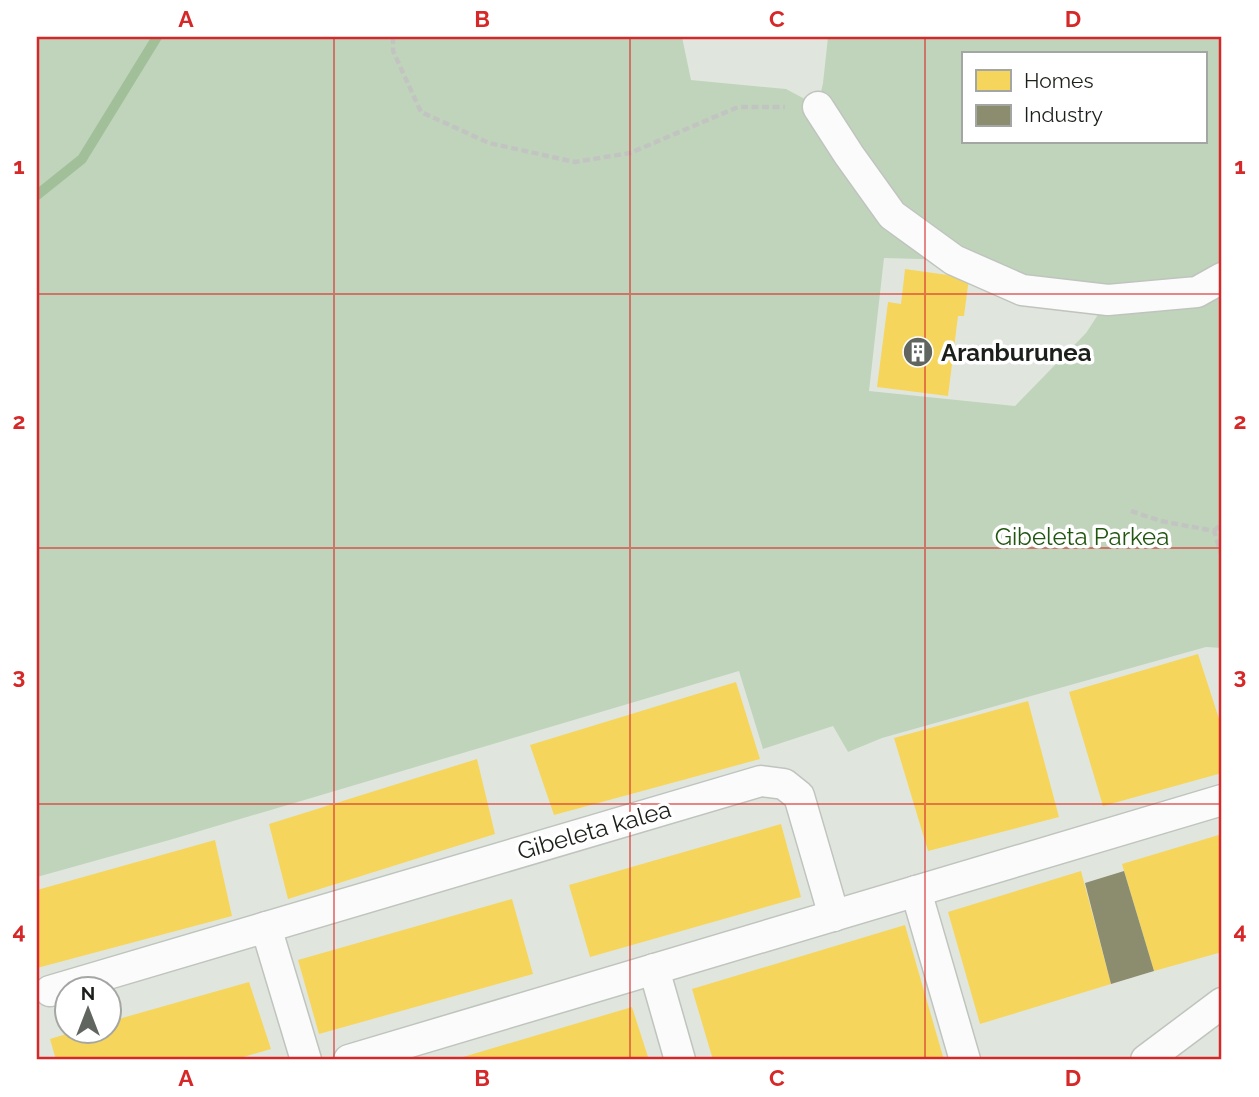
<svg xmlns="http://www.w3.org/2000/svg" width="1259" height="1097" font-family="Raleway,sans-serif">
	<rect width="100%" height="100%" fill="#e0e6de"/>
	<path fill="#c0d4bb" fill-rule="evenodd" d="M37,37H682L691,80L786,89L818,106L823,83L828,37H1222V648L1206,647L882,738L848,752L833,726L763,749L739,671L173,839L37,877ZM963,54H1205V142H963ZM884,258L954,260L1107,301L1086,333L1015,406L869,391Z"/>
	<g fill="#f6d55c">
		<path d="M905,269L969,278L964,316H958L948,396L877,387L888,302L901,304Z"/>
		<path d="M1198,654L1222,728V773L1103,806L1069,692Z"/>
		<path d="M736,682L760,759L554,815L530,745Z"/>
		<path d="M1028,701L1059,817L928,851L894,738Z"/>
		<path d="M477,759L495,834L288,899L269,824Z"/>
		<path d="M781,824L801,897L590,957L569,885Z"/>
		<path d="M1222,834V952L1154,971L1122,864Z"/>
		<path d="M215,840L232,916L37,968V890Z"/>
		<path d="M1081,871L1111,984L980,1024L948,912Z"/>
		<path d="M512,899L533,974L319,1034L298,960Z"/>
		<path d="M905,925L944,1060H713L692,989Z"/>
		<path d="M249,982L271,1049L233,1060H56L50,1039L79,1030H108V1022Z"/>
		<path d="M632,1007L649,1060H453Z"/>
	</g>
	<path fill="#8c8c6e" d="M1124,871L1154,971L1111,984L1085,883Z"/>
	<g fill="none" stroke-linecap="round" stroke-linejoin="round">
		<path stroke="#a1c099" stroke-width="10" d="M37,195L82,159L157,37"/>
		<g stroke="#bfc4be" stroke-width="33">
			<g id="street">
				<path d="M818,107L849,155L892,215L954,260L1022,290L1108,300L1197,292L1222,278"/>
				<path d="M916,891L965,1060"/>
				<path d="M266,927L306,1060"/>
				<path d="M654,969L680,1060"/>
				<path d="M50,991L761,781L784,784L799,796L834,916"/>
				<path d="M349,1060L1222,800"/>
				<path d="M1146,1060L1222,1003"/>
			</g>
		</g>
		<g stroke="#c2c4c1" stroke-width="4.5" stroke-dasharray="7 3.5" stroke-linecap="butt">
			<path d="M393,37V51L421,112L489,143L575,162L630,153L738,107H785"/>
			<path d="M1131,511L1161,521L1214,531L1222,557"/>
			<path d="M1214,531L1222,523"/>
		</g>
		<use href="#street" stroke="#fafbfa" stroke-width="30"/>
	</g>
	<path fill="none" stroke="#d62828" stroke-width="2" stroke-opacity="0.55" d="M334,37V1060M630,37V1060M925,37V1060M37,294H1222M37,548H1222M37,804H1222"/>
	<defs>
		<g id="building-disc" transform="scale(1.575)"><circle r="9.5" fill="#61655f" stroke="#fff"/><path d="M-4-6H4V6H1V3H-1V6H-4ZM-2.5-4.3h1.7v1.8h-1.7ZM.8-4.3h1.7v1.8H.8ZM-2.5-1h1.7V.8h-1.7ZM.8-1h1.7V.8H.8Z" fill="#fff"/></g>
	</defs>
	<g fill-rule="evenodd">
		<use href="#building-disc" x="918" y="352"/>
	</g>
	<g text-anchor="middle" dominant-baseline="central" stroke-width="7" stroke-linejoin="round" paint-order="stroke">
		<g font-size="24" font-weight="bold" fill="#1c201a" stroke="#fff" text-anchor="start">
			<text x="941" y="352">Aranburunea</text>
		</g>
		<g font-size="24" fill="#20560f" stroke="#fff">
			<text x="1082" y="536">Gibeleta Parkea</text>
		</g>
		<g font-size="24" fill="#1c201a" stroke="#fff">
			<text transform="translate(594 830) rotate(-16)">Gibeleta kalea</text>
		</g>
	</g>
	<rect width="1259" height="1097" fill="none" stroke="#ffffff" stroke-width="77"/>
	<rect x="962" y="52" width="245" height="91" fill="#ffffff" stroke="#a4a6a3" stroke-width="2"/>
	<rect x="976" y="70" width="35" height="21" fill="#f6d55c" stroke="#a4a6a3" stroke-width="2"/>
	<text x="1024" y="88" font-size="21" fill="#1c201a">Homes</text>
	<rect x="976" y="105" width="35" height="21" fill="#8c8c6e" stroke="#a4a6a3" stroke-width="2"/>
	<text x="1024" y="122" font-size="21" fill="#1c201a">Industry</text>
	<g transform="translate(88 1010)"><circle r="33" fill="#ffffff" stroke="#a4a6a3" stroke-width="2"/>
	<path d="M0-5L12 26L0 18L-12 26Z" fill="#61655f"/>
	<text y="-10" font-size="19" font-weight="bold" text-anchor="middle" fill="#1c201a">N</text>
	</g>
	<rect x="38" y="38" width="1182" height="1020" fill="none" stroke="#d62828" stroke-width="2.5"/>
	<g font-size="23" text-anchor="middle" font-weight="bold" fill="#d62828">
		<text x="186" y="27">A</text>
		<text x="482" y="27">B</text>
		<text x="777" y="27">C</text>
		<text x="1073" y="27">D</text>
		<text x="19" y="174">1</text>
		<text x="1240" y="174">1</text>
		<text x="19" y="429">2</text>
		<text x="1240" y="429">2</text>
		<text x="19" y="684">3</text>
		<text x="1240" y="684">3</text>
		<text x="19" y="939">4</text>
		<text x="1240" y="939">4</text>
		<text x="186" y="1086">A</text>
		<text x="482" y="1086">B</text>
		<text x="777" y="1086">C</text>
		<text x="1073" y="1086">D</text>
	</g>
</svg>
